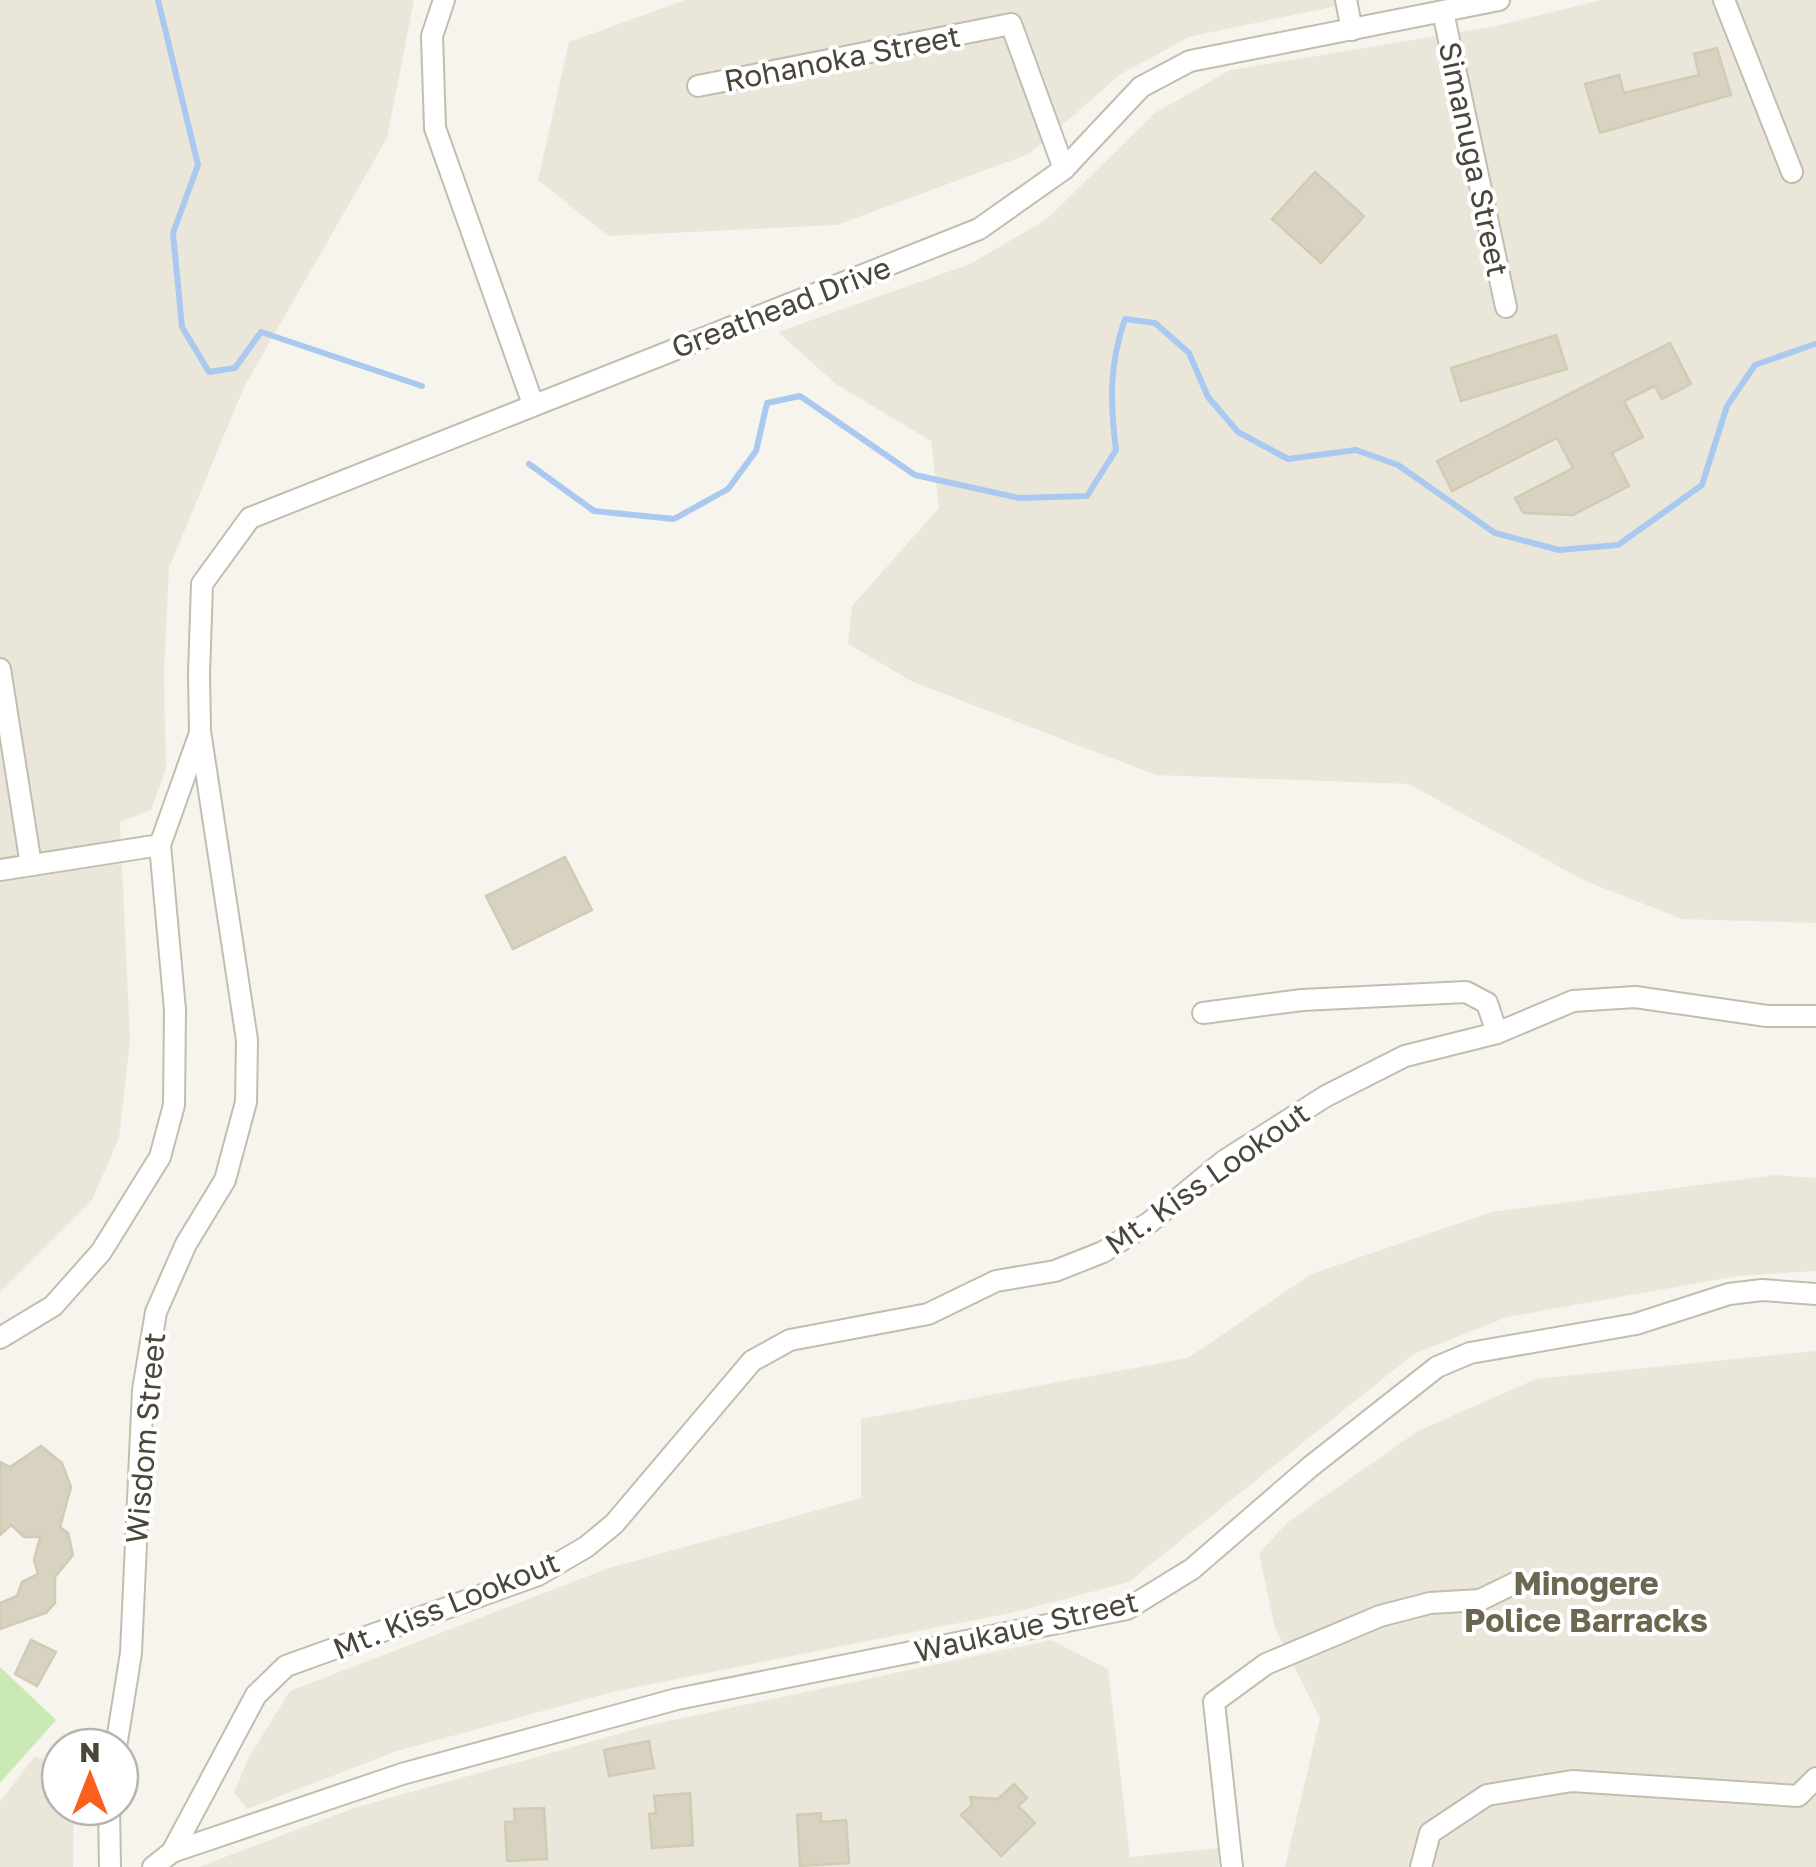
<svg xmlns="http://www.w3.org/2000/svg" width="1816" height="1867" font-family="'Golos Text',sans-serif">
	<rect width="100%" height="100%" fill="#f6f4ec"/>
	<g fill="#eae7da">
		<path d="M0,0H414L387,138L244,387L169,568L164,674L166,769L151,810L120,822L130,1040L119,1138L92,1200L0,1292Z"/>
		<path d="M685,0H1365L1189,37L1121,74L1029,154L837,225L608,236L538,180L569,42Z"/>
		<path d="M1601,0H1816V923L1682,919L1583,880L1409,784L1156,775L913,682L848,644L852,606L939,508L931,441L836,384L778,332L970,264L1047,219L1155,113L1230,70L1496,26Z"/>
		<path d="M1776,1175L1816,1178V1271L1738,1276L1507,1317L1414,1354L1129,1582L1015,1612L616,1691L397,1751L247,1809L234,1792L249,1757L290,1691L609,1568L861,1498V1419L1188,1358L1311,1274L1492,1212Z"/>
		<path d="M1816,1351V1867H1285L1320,1718L1275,1628L1259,1553L1288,1522L1418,1431L1536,1379Z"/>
		<path d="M1051,1640L1108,1669L1130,1857L1218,1848L1219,1867H199L354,1808L654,1724Z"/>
		<path d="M35,1756L60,1765V1807H74L73,1867H0V1802Z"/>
	</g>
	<path fill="#cae9b5" d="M0,1667L56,1720L0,1783Z"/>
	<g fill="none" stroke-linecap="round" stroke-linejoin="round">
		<g stroke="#a9c9f1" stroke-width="6">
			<path d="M158,0L198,165L173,233L182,327L209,372L235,368L261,332L422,386"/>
			<path d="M529,464L594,511L674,519L728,489L756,451L767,403L800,396L915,475L1019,498L1087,496L1116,450C1110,403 1109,365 1125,319L1155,323L1189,353L1208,397L1238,432L1288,459L1356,450L1398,465L1495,533L1559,550L1618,545L1702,485L1727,406L1755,365L1815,344"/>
		</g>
	</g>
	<g fill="#d8d2c1" stroke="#d2cbb4" stroke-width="2.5">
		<path d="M1717,48L1731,95L1600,133L1585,84L1619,75L1624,93L1699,75L1694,54Z"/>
		<path d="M1315,172L1364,216L1321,263L1272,219Z"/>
		<path d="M1556,335L1567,369L1461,401L1451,368Z"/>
		<path d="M1670,343L1691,384L1662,399L1655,386L1624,401L1643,437L1612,453L1629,486L1573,515L1523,513L1515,498L1573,468L1557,438L1452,491L1437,461Z"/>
		<path d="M565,857L592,910L513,949L486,896Z"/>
		<path d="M41,1446L62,1463L71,1487L60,1527L68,1533L73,1555L55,1577V1603L46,1613L0,1629V1603L17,1596L22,1582L38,1574L34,1560L40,1537H24L11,1525L0,1535V1462L10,1467Z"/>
		<path d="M31,1640L56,1652L37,1686L15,1674Z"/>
		<path d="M649,1741L654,1768L609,1776L604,1750Z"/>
		<path d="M1014,1784L1027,1798L1018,1806L1035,1823L1001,1856L961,1815L972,1805L970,1797L998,1799Z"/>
		<path d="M690,1793L693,1845L652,1848L649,1814L656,1813L654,1796Z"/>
		<path d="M544,1808L547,1859L507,1861L505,1822H515L514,1809Z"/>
		<path d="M821,1813V1822L846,1820L849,1863L800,1866L797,1815Z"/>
	</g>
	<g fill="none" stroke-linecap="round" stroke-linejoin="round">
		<g stroke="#c2beae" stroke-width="24">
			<g id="minor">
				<path d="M444,0L432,36L435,128L533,404"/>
				<path d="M1346,0L1352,30"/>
				<path d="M1724,0L1792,172"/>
				<path d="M1443,12L1506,307"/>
				<path d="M698,86L1011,24L1064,169"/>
				<path d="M0,669L31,865"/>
				<path d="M0,870L160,845"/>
				<path d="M1203,1013L1302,1000L1466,992L1487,1003L1497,1033"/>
				<path d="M0,1338L53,1306L101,1252L160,1157L174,1105L175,1010L160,845L200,733"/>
				<path d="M116,1747L131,1653L143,1390L156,1312L186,1244L225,1180L246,1102L247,1040L200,731L199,674L202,584L250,518L979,229L1064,169L1141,87L1190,61L1499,0"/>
				<path d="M109,1807L110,1867"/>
				<path d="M172,1852L402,1774L677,1699L1127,1609L1192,1569L1310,1467L1437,1367L1470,1353L1636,1324L1729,1294L1762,1290L1816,1294"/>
				<path d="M153,1867L172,1852L256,1695L286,1666L538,1575L586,1547L614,1524L752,1361L790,1340L928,1314L996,1281L1055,1271L1103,1252L1150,1222L1224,1161L1326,1096L1405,1056L1497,1033L1573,1001L1635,997L1767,1016H1816"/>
				<path d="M1232,1867L1214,1702L1266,1664L1380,1616L1430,1603L1480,1600L1517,1582"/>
				<path d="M1421,1867L1430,1833L1487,1795L1572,1781L1798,1796L1816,1778"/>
			</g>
		</g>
		<use href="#minor" stroke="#fff" stroke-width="20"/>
	</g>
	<g text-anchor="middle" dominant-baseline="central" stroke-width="8" stroke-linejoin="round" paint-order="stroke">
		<g font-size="30" fill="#4a4639" stroke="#fff">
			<text transform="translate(842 58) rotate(-11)">Rohanoka Street</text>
			<text transform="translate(1474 159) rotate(78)">Simanuga Street</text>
			<text transform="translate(781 307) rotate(-21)">Greathead Drive</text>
			<text transform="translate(1207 1178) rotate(-35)">Mt. Kiss Lookout</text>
			<text transform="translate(145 1438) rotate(-85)">Wisdom Street</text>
			<text transform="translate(446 1605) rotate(-22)">Mt. Kiss Lookout</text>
			<text transform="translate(1026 1626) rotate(-13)">Waukaue Street</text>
		</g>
		<g font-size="32" font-weight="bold" fill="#6d6650" stroke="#fff">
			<text x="1586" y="1583">Minogere<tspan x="1586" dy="37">Police Barracks</tspan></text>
		</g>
	</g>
	<g transform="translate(90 1777)"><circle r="48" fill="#ffffff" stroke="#b7b5b0" stroke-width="2.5"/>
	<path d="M0-8L18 38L0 25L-18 38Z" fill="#fa5f1e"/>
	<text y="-15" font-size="28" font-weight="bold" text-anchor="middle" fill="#4a4639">N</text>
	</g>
</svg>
